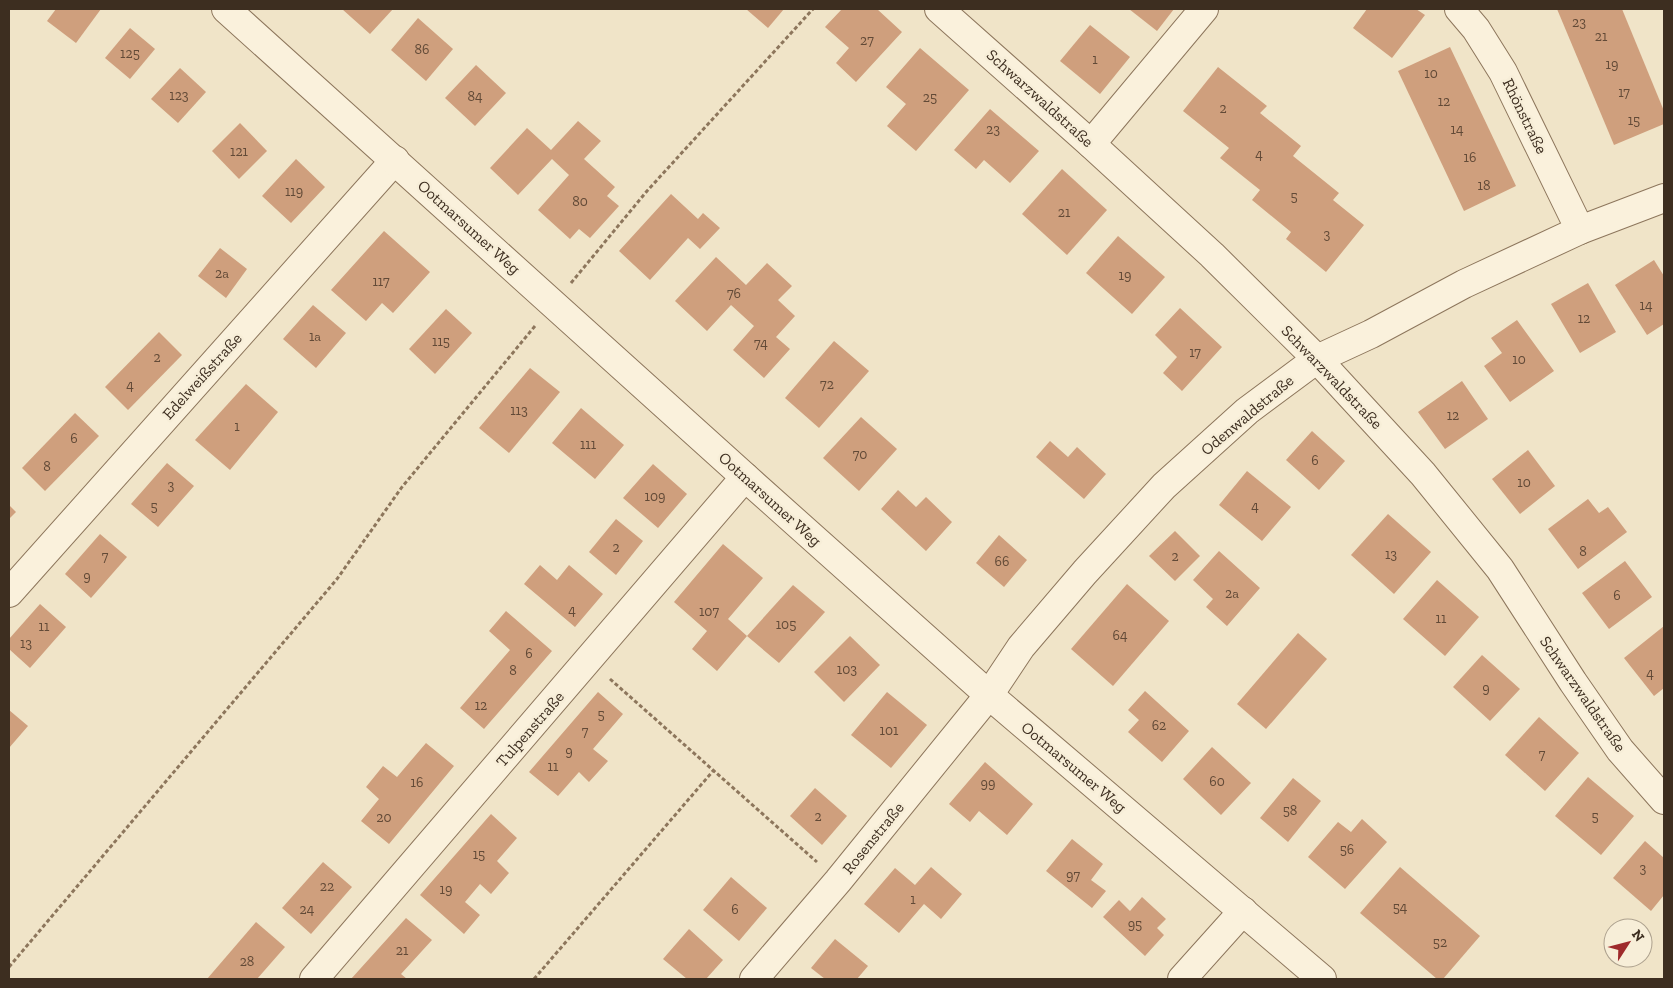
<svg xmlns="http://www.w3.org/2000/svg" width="1673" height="988" font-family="'Zilla Slab',serif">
	<rect width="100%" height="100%" fill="#f0e4c8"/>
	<g fill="#cf9f7d">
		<path d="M56,9H101L76,43L47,21Z"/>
		<path d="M342,9H393L370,34Z"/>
		<path d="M746,9H784L768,28Z"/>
		<path d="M842,9H877L902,32L856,82L836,63L849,48L825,27Z"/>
		<path d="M1129,9H1174L1157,31Z"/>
		<path d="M1367,9H1416L1425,15L1392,58L1353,28Z"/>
		<path d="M1557,9H1622L1664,111V124L1614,145Z"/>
		<path d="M418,18L453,49L426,81L391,50Z"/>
		<path d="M1090,25L1130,57L1100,94L1060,61Z"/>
		<path d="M130,28L155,49L130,79L105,58Z"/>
		<path d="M1450,47L1516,186L1464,211L1398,71Z"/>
		<path d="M920,48L969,90L916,151L887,126L906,104L886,87Z"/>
		<path d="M476,65L506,93L475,126L445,98Z"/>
		<path d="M1218,67L1267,106L1260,113L1301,146L1293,156L1339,193L1333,200L1364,225L1326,272L1286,239L1291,232L1252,200L1260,190L1220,158L1229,148L1183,111Z"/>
		<path d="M180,68L206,92L178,123L151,99Z"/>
		<path d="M990,109L1039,151L1010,183L984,160L976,169L954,150Z"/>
		<path d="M578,121L601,141L584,159L615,187L607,196L619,206L590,238L579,229L570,239L538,210L569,175L552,159L518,195L490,168L527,128L551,150Z"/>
		<path d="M240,123L267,151L239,179L212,151Z"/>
		<path d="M296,159L325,187L291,223L262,196Z"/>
		<path d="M1062,169L1107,210L1067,255L1022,214Z"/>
		<path d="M671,194L698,219L703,213L720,228L700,249L688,238L650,280L619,251Z"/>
		<path d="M384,231L430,272L393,313L382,303L366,321L331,290Z"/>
		<path d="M1118,236L1165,277L1132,314L1086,273Z"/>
		<path d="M220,248L247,269L226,298L198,276Z"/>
		<path d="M716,257L746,285L767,263L792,286L778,300L795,316L776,337L790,349L764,378L733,350L754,326L731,305L707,331L675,301Z"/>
		<path d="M1654,260L1664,276V324L1647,335L1615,285Z"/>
		<path d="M1588,283L1616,332L1580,353L1551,304Z"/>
		<path d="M313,305L346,333L316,368L283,339Z"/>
		<path d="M1180,308L1222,347L1182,391L1163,373L1177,357L1155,335Z"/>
		<path d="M446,309L472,333L435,374L409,349Z"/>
		<path d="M1517,320L1554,371L1510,402L1484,366L1502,353L1491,338Z"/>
		<path d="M159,332L182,355L128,410L105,387Z"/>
		<path d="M834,341L869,371L819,428L785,398Z"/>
		<path d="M530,368L560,392L509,453L479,428Z"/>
		<path d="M1462,381L1488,419L1445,449L1418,412Z"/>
		<path d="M246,384L278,412L230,470L195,440Z"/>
		<path d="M581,408L624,445L595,479L552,443Z"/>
		<path d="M75,413L99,436L45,491L22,468Z"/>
		<path d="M861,417L897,449L859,491L823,458Z"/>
		<path d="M1312,431L1345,461L1319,490L1286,460Z"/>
		<path d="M1050,441L1068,457L1077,447L1106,474L1084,499L1036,457Z"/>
		<path d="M1528,450L1555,486L1520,514L1492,479Z"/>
		<path d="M167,463L194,486L158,527L131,504Z"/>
		<path d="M653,464L687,494L658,528L623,498Z"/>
		<path d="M1247,471L1291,507L1262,541L1219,505Z"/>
		<path d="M898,490L916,507L926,497L952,522L926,551L881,509Z"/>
		<path d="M1588,499L1599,513L1608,507L1627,532L1578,569L1548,529Z"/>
		<path d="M9,505L16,512L9,519Z"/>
		<path d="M1388,514L1431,552L1394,594L1351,555Z"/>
		<path d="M616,519L643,541L616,575L589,552Z"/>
		<path d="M1175,531L1200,556L1175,581L1149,556Z"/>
		<path d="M100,534L127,557L91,598L65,574Z"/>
		<path d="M999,535L1027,560L1004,587L976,563Z"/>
		<path d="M723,544L763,578L728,619L747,636L717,671L692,649L707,631L674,602Z"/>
		<path d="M1219,551L1260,588L1227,626L1206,607L1213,599L1193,580Z"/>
		<path d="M1625,561L1652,597L1609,629L1582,593Z"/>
		<path d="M540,565L557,580L569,565L603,594L575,627L524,584Z"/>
		<path d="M1437,580L1479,617L1445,656L1403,619Z"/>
		<path d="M1127,584L1169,621L1113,686L1071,649Z"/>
		<path d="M793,585L825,612L779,663L747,636Z"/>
		<path d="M40,604L66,627L30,668L9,649V639Z"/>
		<path d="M506,611L552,651L484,729L460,708L510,650L489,631Z"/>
		<path d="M1664,626V688L1654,696L1624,658Z"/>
		<path d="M1298,633L1327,659L1266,729L1237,704Z"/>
		<path d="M850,636L880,665L844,702L814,672Z"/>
		<path d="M1482,655L1520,689L1490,721L1453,687Z"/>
		<path d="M1145,691L1189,731L1162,762L1128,732L1139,720L1128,710Z"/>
		<path d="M598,692L623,714L593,749L608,761L589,782L579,772L558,796L529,772Z"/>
		<path d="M887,692L927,725L891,768L851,735Z"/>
		<path d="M9,710L28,726L9,748Z"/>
		<path d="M1539,717L1579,753L1545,791L1505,755Z"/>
		<path d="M426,743L454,766L389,844L361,821L379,799L366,787L383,766L397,777Z"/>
		<path d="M1212,747L1251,783L1221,815L1183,779Z"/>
		<path d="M985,762L1033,804L1007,835L979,811L970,822L949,804Z"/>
		<path d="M1588,777L1634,816L1601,855L1555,816Z"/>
		<path d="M1293,778L1321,801L1288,842L1260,818Z"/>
		<path d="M815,788L847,816L822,845L790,816Z"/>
		<path d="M491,814L517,838L497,861L509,873L491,894L480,884L465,902L480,915L464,934L420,895Z"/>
		<path d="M1362,819L1387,842L1345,889L1308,857L1338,822L1351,832Z"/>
		<path d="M1072,839L1103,864L1091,880L1106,891L1092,908L1046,871Z"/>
		<path d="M1645,841L1664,858V895L1651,911L1613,878Z"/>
		<path d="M323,862L352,887L311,934L282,908Z"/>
		<path d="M931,867L962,894L941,919L924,904L899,933L864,904L895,868L915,885Z"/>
		<path d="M1400,867L1480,936L1443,979H1437L1360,913Z"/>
		<path d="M731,877L767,908L739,941L703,910Z"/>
		<path d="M1142,897L1166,919L1157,928L1164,935L1145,956L1103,917L1119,900L1130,911Z"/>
		<path d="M406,918L432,940L401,974L407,979H351Z"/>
		<path d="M256,922L285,947L257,979H207Z"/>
		<path d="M689,929L723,960L706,979H687L663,959Z"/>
		<path d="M835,939L868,966L857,979H825L811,968Z"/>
	</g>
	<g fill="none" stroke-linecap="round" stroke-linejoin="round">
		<g stroke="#8d765c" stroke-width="30">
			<g id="minor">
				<path d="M939,9L1091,144L1212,255L1317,359L1423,474L1500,569L1573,682L1620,750L1664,800"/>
				<path d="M1459,9L1476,29L1503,72L1580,230"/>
				<path d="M1091,144L1204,9"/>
				<path d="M9,593L395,160"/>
				<path d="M314,979L745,477"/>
				<path d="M754,979L838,881L989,695L1021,647L1085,572L1164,486L1247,411L1317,359L1371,334L1464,284L1580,230L1664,198"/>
				<path d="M1182,979L1243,911"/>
			</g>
		</g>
		<g stroke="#8d765c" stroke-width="30">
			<path id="tertiary" d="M226,9L745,477L989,695L1322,979"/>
		</g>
		<g stroke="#8d765c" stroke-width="3" stroke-dasharray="4 2.5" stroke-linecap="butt">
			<path d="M571,283L647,191L813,9"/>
			<path d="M610,679L817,862"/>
			<path d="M9,967L337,579L402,487L535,326"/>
			<path d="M534,979L713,771"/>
		</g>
		<use href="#minor" stroke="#faf1dc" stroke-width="28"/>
		<use href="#tertiary" stroke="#faf1dc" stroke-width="28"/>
	</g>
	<g text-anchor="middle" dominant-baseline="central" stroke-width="5" stroke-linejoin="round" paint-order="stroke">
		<g font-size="14" fill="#624a37">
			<text x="1579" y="22">23</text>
			<text x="1601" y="36">21</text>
			<text x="867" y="40">27</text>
			<text x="422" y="49">86</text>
			<text x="130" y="53">125</text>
			<text x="1095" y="59">1</text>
			<text x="1612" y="64">19</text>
			<text x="1431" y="73">10</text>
			<text x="1624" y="92">17</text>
			<text x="179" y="95">123</text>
			<text x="475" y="96">84</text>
			<text x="930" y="97">25</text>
			<text x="1444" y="101">12</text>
			<text x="1223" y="108">2</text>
			<text x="1634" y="120">15</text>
			<text x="993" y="129">23</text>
			<text x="1457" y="129">14</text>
			<text x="239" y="151">121</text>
			<text x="1259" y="154">4</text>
			<text x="1470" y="157">16</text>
			<text x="1484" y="185">18</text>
			<text x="294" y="191">119</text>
			<text x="1294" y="196">5</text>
			<text x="580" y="201">80</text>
			<text x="1064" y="212">21</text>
			<text x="1327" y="234">3</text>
			<text x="222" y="273">2a</text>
			<text x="1125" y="275">19</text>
			<text x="381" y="281">117</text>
			<text x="734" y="293">76</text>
			<text x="1646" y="305">14</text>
			<text x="1584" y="318">12</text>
			<text x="315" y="336">1a</text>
			<text x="441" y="341">115</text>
			<text x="761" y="343">74</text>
			<text x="1195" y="352">17</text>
			<text x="157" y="357">2</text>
			<text x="1519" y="359">10</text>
			<text x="827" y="384">72</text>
			<text x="130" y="385">4</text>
			<text x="519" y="410">113</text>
			<text x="1453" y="415">12</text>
			<text x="237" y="426">1</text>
			<text x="74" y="438">6</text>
			<text x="588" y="444">111</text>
			<text x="860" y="454">70</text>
			<text x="1315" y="460">6</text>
			<text x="47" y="466">8</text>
			<text x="1524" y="482">10</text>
			<text x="171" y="485">3</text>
			<text x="655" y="496">109</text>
			<text x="154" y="506">5</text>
			<text x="1255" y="506">4</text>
			<text x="616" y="547">2</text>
			<text x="1583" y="551">8</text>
			<text x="1391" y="554">13</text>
			<text x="105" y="556">7</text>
			<text x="1175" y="556">2</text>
			<text x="1002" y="561">66</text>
			<text x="87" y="576">9</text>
			<text x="1232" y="593">2a</text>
			<text x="1617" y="595">6</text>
			<text x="572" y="610">4</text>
			<text x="709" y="611">107</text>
			<text x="1441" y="618">11</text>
			<text x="786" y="624">105</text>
			<text x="44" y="626">11</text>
			<text x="1120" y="635">64</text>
			<text x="26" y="643">13</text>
			<text x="529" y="653">6</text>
			<text x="847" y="669">103</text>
			<text x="513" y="670">8</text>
			<text x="1650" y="673">4</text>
			<text x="1486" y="688">9</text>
			<text x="481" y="705">12</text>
			<text x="601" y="714">5</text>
			<text x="1159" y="725">62</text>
			<text x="889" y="730">101</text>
			<text x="585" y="731">7</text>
			<text x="569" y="751">9</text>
			<text x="1542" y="754">7</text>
			<text x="553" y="766">11</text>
			<text x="1217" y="781">60</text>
			<text x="417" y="782">16</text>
			<text x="988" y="783">99</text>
			<text x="1290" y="810">58</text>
			<text x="818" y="816">2</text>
			<text x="1595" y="816">5</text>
			<text x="384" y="817">20</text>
			<text x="1347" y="849">56</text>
			<text x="479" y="854">15</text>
			<text x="1643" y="868">3</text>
			<text x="1073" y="875">97</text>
			<text x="327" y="886">22</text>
			<text x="446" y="889">19</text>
			<text x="913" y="899">1</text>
			<text x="1400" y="907">54</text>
			<text x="307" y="909">24</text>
			<text x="735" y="909">6</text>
			<text x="1135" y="924">95</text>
			<text x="1440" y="942">52</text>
			<text x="402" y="950">21</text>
			<text x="247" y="961">28</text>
		</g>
		<g font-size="16" fill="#3d2e20" stroke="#f7eed8">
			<text transform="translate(1040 98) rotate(42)">Schwarzwaldstraße</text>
			<text transform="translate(1525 116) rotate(64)">Rhönstraße</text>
			<text transform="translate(469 227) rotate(42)">Ootmarsumer Weg</text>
			<text transform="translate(202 376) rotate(-48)">Edelweißstraße</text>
			<text transform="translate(1332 377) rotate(46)">Schwarzwaldstraße</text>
			<text transform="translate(1247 415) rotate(-40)">Odenwaldstraße</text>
			<text transform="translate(770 499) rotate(42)">Ootmarsumer Weg</text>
			<text transform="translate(1583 694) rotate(55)">Schwarzwaldstraße</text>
			<text transform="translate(530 729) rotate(-49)">Tulpenstraße</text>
			<text transform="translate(1074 767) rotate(40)">Ootmarsumer Weg</text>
			<text transform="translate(873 838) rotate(-51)">Rosenstraße</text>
		</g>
	</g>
	<rect width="1673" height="988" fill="none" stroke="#3d2e20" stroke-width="20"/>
	<g transform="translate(1628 943) rotate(54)"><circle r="24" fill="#f7eed8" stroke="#ada18e"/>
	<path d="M0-4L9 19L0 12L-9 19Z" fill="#9e2a2b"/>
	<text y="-8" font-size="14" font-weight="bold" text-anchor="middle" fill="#3d2e20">N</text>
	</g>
</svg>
